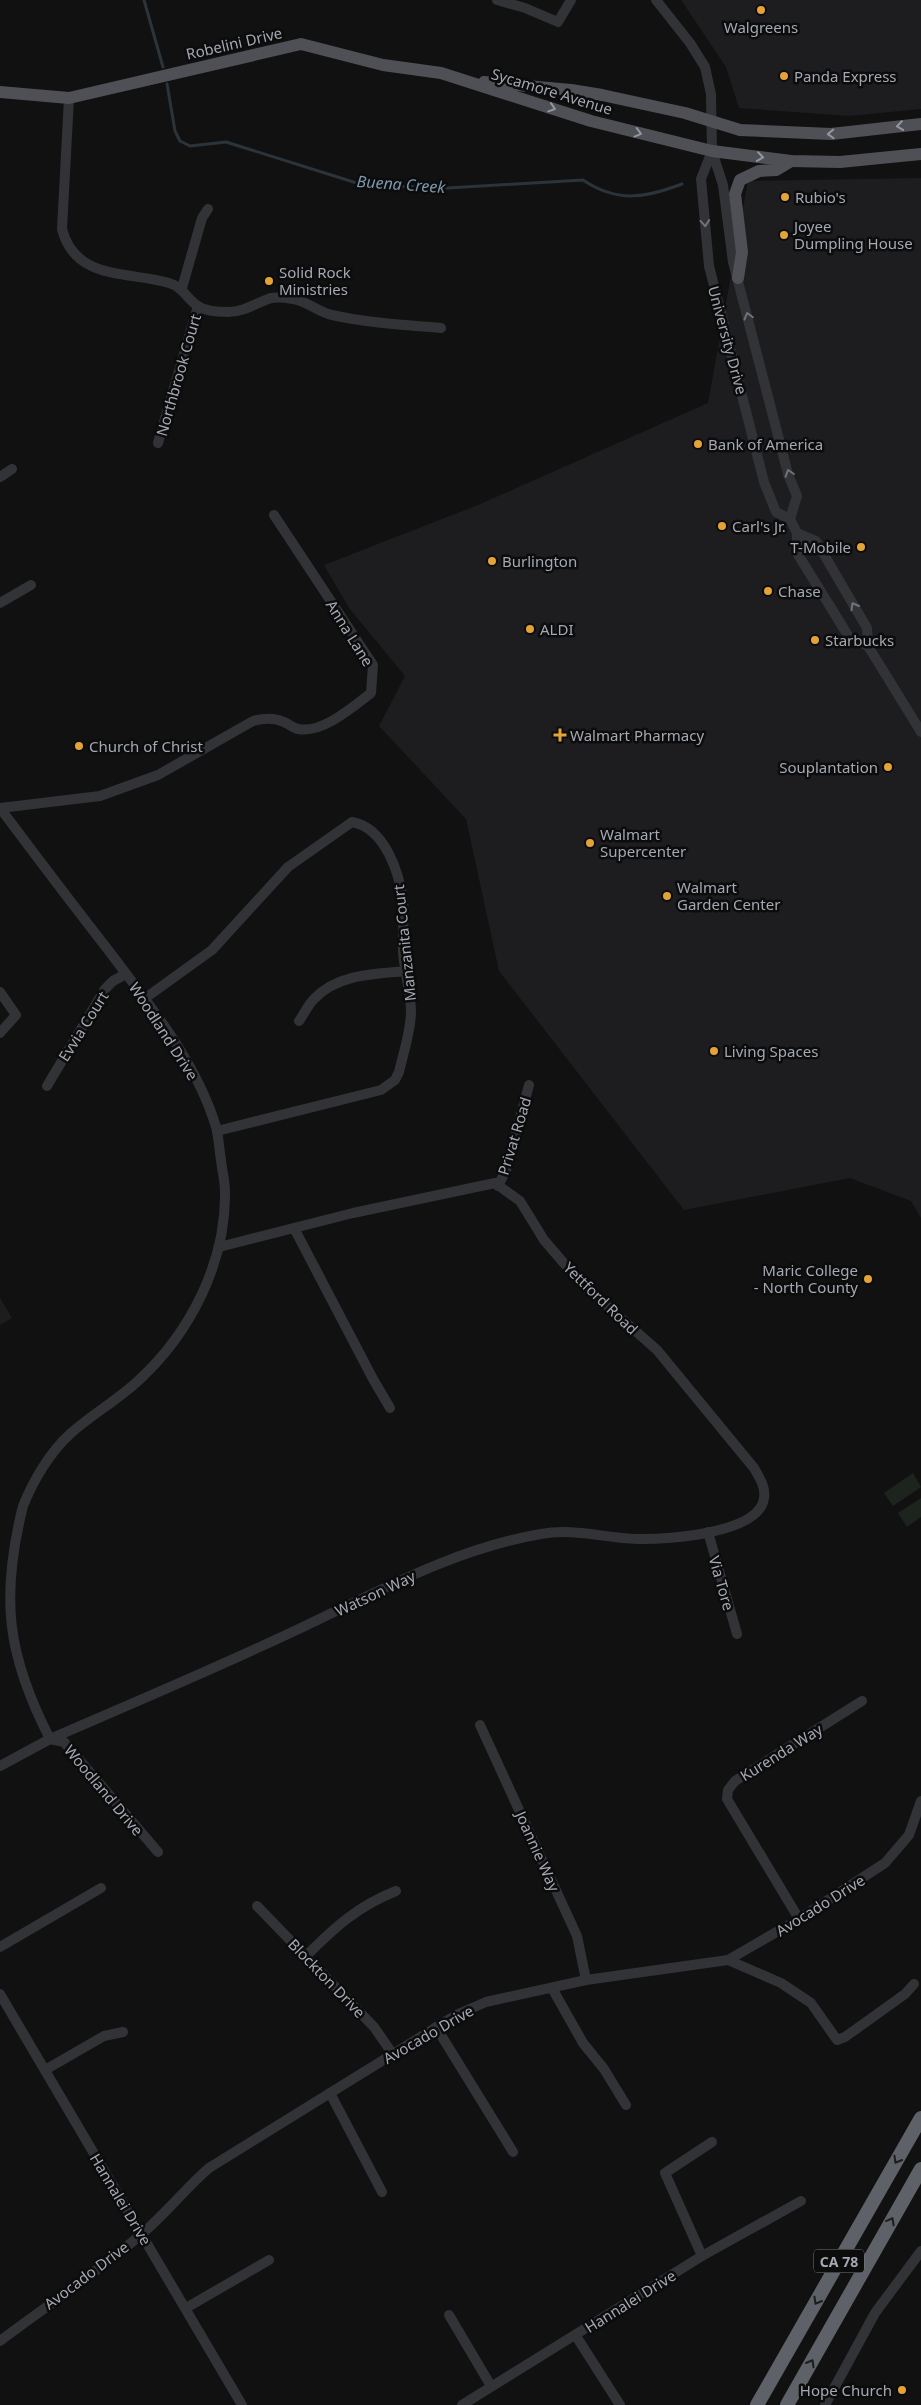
<svg xmlns="http://www.w3.org/2000/svg" width="921" height="2405" font-family="'Noto Sans',sans-serif">
	<rect width="100%" height="100%" fill="#111112"/>
	<g fill="#1d1d1f">
		<path d="M681,0H921V109L849,116L739,108L726,67Z"/>
		<path d="M921,178V1218L911,1201L850,1178L684,1210L499,971L466,819L379,726L405,676L349,608L324,565L478,505L708,403L748,181Z"/>
		<path d="M0,1298L12,1318L0,1325Z"/>
	</g>
	<g fill="#1d241e">
		<path d="M913,1473L921,1487L893,1506L884,1493Z"/>
		<path d="M921,1498V1517L907,1527L898,1513Z"/>
	</g>
	<g fill="none" stroke-linecap="round" stroke-linejoin="round">
		<g stroke="#2b343a" stroke-width="3">
			<path d="M144,0L163,67"/>
			<path d="M167,84L175,131L180,141L190,146L226,142L363,185L448,188L583,180C617,203 645,198 682,184"/>
		</g>
		<g stroke="#323337" stroke-width="10">
			<path d="M497,0L525,8L558,22L571,0"/>
			<path d="M656,0L690,43L705,67L711,94L712,151L723,185L733,262L788,474L797,496L790,519"/>
			<path d="M69,98L62,229C75,281 129,271 169,283C183,287 187,299 198,306C205,311 219,312 228,312C244,312 256,303 271,298C277,297 287,298 293,299C307,301 318,312 332,315C368,323 404,325 441,328"/>
			<path d="M712,151L701,179L709,266L764,482L776,512L790,519L797,533V553L849,637L868,646"/>
			<path d="M182,288L202,218L208,209"/>
			<path d="M158,443L198,306"/>
			<path d="M0,477L12,469"/>
			<path d="M797,533L816,541L867,628L868,646L921,732"/>
			<path d="M0,603L31,585"/>
			<path d="M0,808C36,856 72,904 109,951C150,1006 196,1061 216,1127C219,1138 219,1149 221,1160C222,1170 225,1181 225,1192C226,1263 190,1333 139,1380C118,1400 92,1414 70,1434C50,1452 33,1481 23,1506C0,1598 7,1655 50,1739L64,1742L158,1852"/>
			<path d="M0,808L100,796L158,775L253,721C264,718 274,717 284,722C289,724 293,728 298,729C322,734 353,707 371,693L373,665L274,515"/>
			<path d="M0,992L16,1015L0,1033"/>
			<path d="M144,999L212,950L288,867L352,822C385,828 399,872 403,901C405,917 402,935 403,951C404,971 411,992 411,1012C411,1031 403,1054 399,1072L395,1080L381,1090L217,1131"/>
			<path d="M299,1021C304,1014 308,1005 314,999C337,974 375,974 406,971"/>
			<path d="M47,1086L105,989L113,981L126,974"/>
			<path d="M498,1186L506,1170L529,1085"/>
			<path d="M294,1228L373,1379L390,1408"/>
			<path d="M708,1532L737,1634"/>
			<path d="M480,1725L577,1936L586,1980"/>
			<path d="M0,1766L50,1739C135,1702 221,1666 305,1626C381,1590 457,1548 541,1534C573,1528 605,1538 637,1539C664,1540 760,1534 764,1498C766,1487 759,1477 754,1468L657,1350L580,1282L544,1240L520,1201L495,1183L353,1213L219,1247"/>
			<path d="M257,1906L374,2027L392,2053"/>
			<path d="M799,1919L727,1799L728,1790L735,1781L862,1701"/>
			<path d="M0,1947L101,1888"/>
			<path d="M306,1956C335,1927 358,1906 396,1891"/>
			<path d="M728,1960L781,1983L811,2003L837,2040L845,2037L905,1994L914,1984"/>
			<path d="M552,1988L583,2043L604,2069L626,2105"/>
			<path d="M0,1994L242,2405"/>
			<path d="M436,2027L513,2152"/>
			<path d="M45,2070L104,2036L123,2032"/>
			<path d="M330,2093L382,2192"/>
			<path d="M702,2256L665,2173L712,2142"/>
			<path d="M186,2308L269,2260"/>
			<path d="M449,2315L491,2386"/>
			<path d="M576,2336L620,2405"/>
			<path d="M0,2341C48,2305 99,2271 144,2232C167,2212 186,2188 209,2168L456,2015L486,2002L586,1980L728,1960L799,1919L885,1863L909,1835L921,1801"/>
			<path d="M462,2405L702,2256L801,2201"/>
			<path d="M825,2405L875,2313L921,2251"/>
		</g>
		<g stroke="#4e5056" stroke-width="12">
			<path d="M484,82L571,90L602,95L685,113L740,130L831,134L921,124"/>
			<path d="M0,92L69,98L301,44L383,65L441,73L591,121L712,151L791,161L840,162L921,154"/>
			<path d="M738,278L742,252L735,194L740,180L759,171L776,170L791,161"/>
		</g>
		<g stroke="#5e6167" stroke-width="14">
			<path d="M757,2405L921,2118"/>
			<path d="M787,2405L921,2169"/>
		</g>
	</g>
	<defs><path id="oneway-chevron" d="M-2-3.5L2.5 0L-2 3.5" fill="none" stroke-width="1.6" stroke-linecap="round" stroke-linejoin="round" transform="scale(1.25)"/></defs>
	<g stroke="#9296a0">
		<use href="#oneway-chevron" transform="translate(552 108) rotate(18)"/>
		<use href="#oneway-chevron" transform="translate(900 126) rotate(172)"/>
		<use href="#oneway-chevron" transform="translate(638 133) rotate(15)"/>
		<use href="#oneway-chevron" transform="translate(831 134) rotate(178)"/>
		<use href="#oneway-chevron" transform="translate(760 157) rotate(8)"/>
	</g>
	<g stroke="#70737b">
		<use href="#oneway-chevron" transform="translate(705 223) rotate(85)"/>
		<use href="#oneway-chevron" transform="translate(748 316) rotate(-105)"/>
		<use href="#oneway-chevron" transform="translate(789 473) rotate(-108)"/>
		<use href="#oneway-chevron" transform="translate(854 606) rotate(-120)"/>
	</g>
	<g stroke="#1c1d1f">
		<use href="#oneway-chevron" transform="translate(897 2160) rotate(120)"/>
		<use href="#oneway-chevron" transform="translate(891 2221) rotate(-61)"/>
		<use href="#oneway-chevron" transform="translate(817 2301) rotate(120)"/>
		<use href="#oneway-chevron" transform="translate(811 2363) rotate(-60)"/>
	</g>
	<g fill="#e4a337" stroke="#0c0c0d" stroke-width="2">
		<circle cx="761" cy="10" r="5"/>
		<circle cx="784" cy="76" r="5"/>
		<circle cx="785" cy="197" r="5"/>
		<circle cx="784" cy="235" r="5"/>
		<circle cx="269" cy="281" r="5"/>
		<circle cx="698" cy="444" r="5"/>
		<circle cx="722" cy="526" r="5"/>
		<circle cx="861" cy="547" r="5"/>
		<circle cx="492" cy="561" r="5"/>
		<circle cx="768" cy="591" r="5"/>
		<circle cx="530" cy="629" r="5"/>
		<circle cx="815" cy="640" r="5"/>
		<path d="M557.5 727.5h5v5h5v5h-5v5h-5v-5h-5v-5h5z"/>
		<circle cx="79" cy="746" r="5"/>
		<circle cx="888" cy="767" r="5"/>
		<circle cx="590" cy="843" r="5"/>
		<circle cx="667" cy="896" r="5"/>
		<circle cx="714" cy="1051" r="5"/>
		<circle cx="868" cy="1279" r="5"/>
		<circle cx="902" cy="2390" r="5"/>
	</g>
	<g text-anchor="middle" dominant-baseline="central" stroke-width="5" stroke-linejoin="round" paint-order="stroke">
		<rect fill="#0c0c0d" stroke="#767980" stroke-width="1" x="814" y="2249.5" width="50" height="23" rx="4"/>
		<g font-size="14" font-weight="bold" fill="#a3a8b2">
			<text x="839" y="2261">CA 78</text>
		</g>
		<g font-size="15" fill="#a3a8b2" stroke="#0c0c0d" text-anchor="start">
			<text x="761" y="27" text-anchor="middle">Walgreens</text>
			<text x="794" y="76">Panda Express</text>
			<text x="795" y="197">Rubio's</text>
			<text x="794" y="226">Joyee<tspan x="794" dy="17">Dumpling House</tspan></text>
			<text x="279" y="272">Solid Rock<tspan x="279" dy="17">Ministries</tspan></text>
			<text x="708" y="444">Bank of America</text>
			<text x="732" y="526">Carl's Jr.</text>
			<text x="851" y="547" text-anchor="end">T-Mobile</text>
			<text x="502" y="561">Burlington</text>
			<text x="778" y="591">Chase</text>
			<text x="540" y="629">ALDI</text>
			<text x="825" y="640">Starbucks</text>
			<text x="570" y="735">Walmart Pharmacy</text>
			<text x="89" y="746">Church of Christ</text>
			<text x="878" y="767" text-anchor="end">Souplantation</text>
			<text x="600" y="834">Walmart<tspan x="600" dy="17">Supercenter</tspan></text>
			<text x="677" y="887">Walmart<tspan x="677" dy="17">Garden Center</tspan></text>
			<text x="724" y="1051">Living Spaces</text>
			<text x="858" y="1270" text-anchor="end">Maric College<tspan x="858" dy="17">- North County</tspan></text>
			<text x="892" y="2390" text-anchor="end">Hope Church</text>
		</g>
		<g font-size="15" fill="#a3a8b2" stroke="#0c0c0d">
			<text transform="translate(234 43) rotate(-13)">Robelini Drive</text>
			<text transform="translate(552 91) rotate(17)">Sycamore Avenue</text>
			<text transform="translate(728 340) rotate(75)">University Drive</text>
			<text transform="translate(178 375) rotate(-74)">Northbrook Court</text>
			<text transform="translate(350 633) rotate(58)">Anna Lane</text>
			<text transform="translate(404 943) rotate(-96)">Manzanita Court</text>
			<text transform="translate(83 1026) rotate(-58)">Evvia Court</text>
			<text transform="translate(164 1031) rotate(57)">Woodland Drive</text>
			<text transform="translate(514 1136) rotate(-73)">Privat Road</text>
			<text transform="translate(601 1298) rotate(44)">Yettford Road</text>
			<text transform="translate(722 1583) rotate(74)">Via Tore</text>
			<text transform="translate(375 1593) rotate(-25)">Watson Way</text>
			<text transform="translate(781 1752) rotate(-32)">Kurenda Way</text>
			<text transform="translate(104 1790) rotate(50)">Woodland Drive</text>
			<text transform="translate(538 1851) rotate(66)">Joannie Way</text>
			<text transform="translate(820 1905) rotate(-32)">Avocado Drive</text>
			<text transform="translate(327 1978) rotate(46)">Blockton Drive</text>
			<text transform="translate(428 2034) rotate(-30)">Avocado Drive</text>
			<text transform="translate(121 2199) rotate(59)">Hannalei Drive</text>
			<text transform="translate(86 2275) rotate(-37)">Avocado Drive</text>
			<text transform="translate(630 2301) rotate(-32)">Hannalei Drive</text>
		</g>
		<g font-size="16" font-style="italic" fill="#7c97ab" stroke="#0c0c0d">
			<text transform="translate(401 184) rotate(4)">Buena Creek</text>
		</g>
	</g>
</svg>
